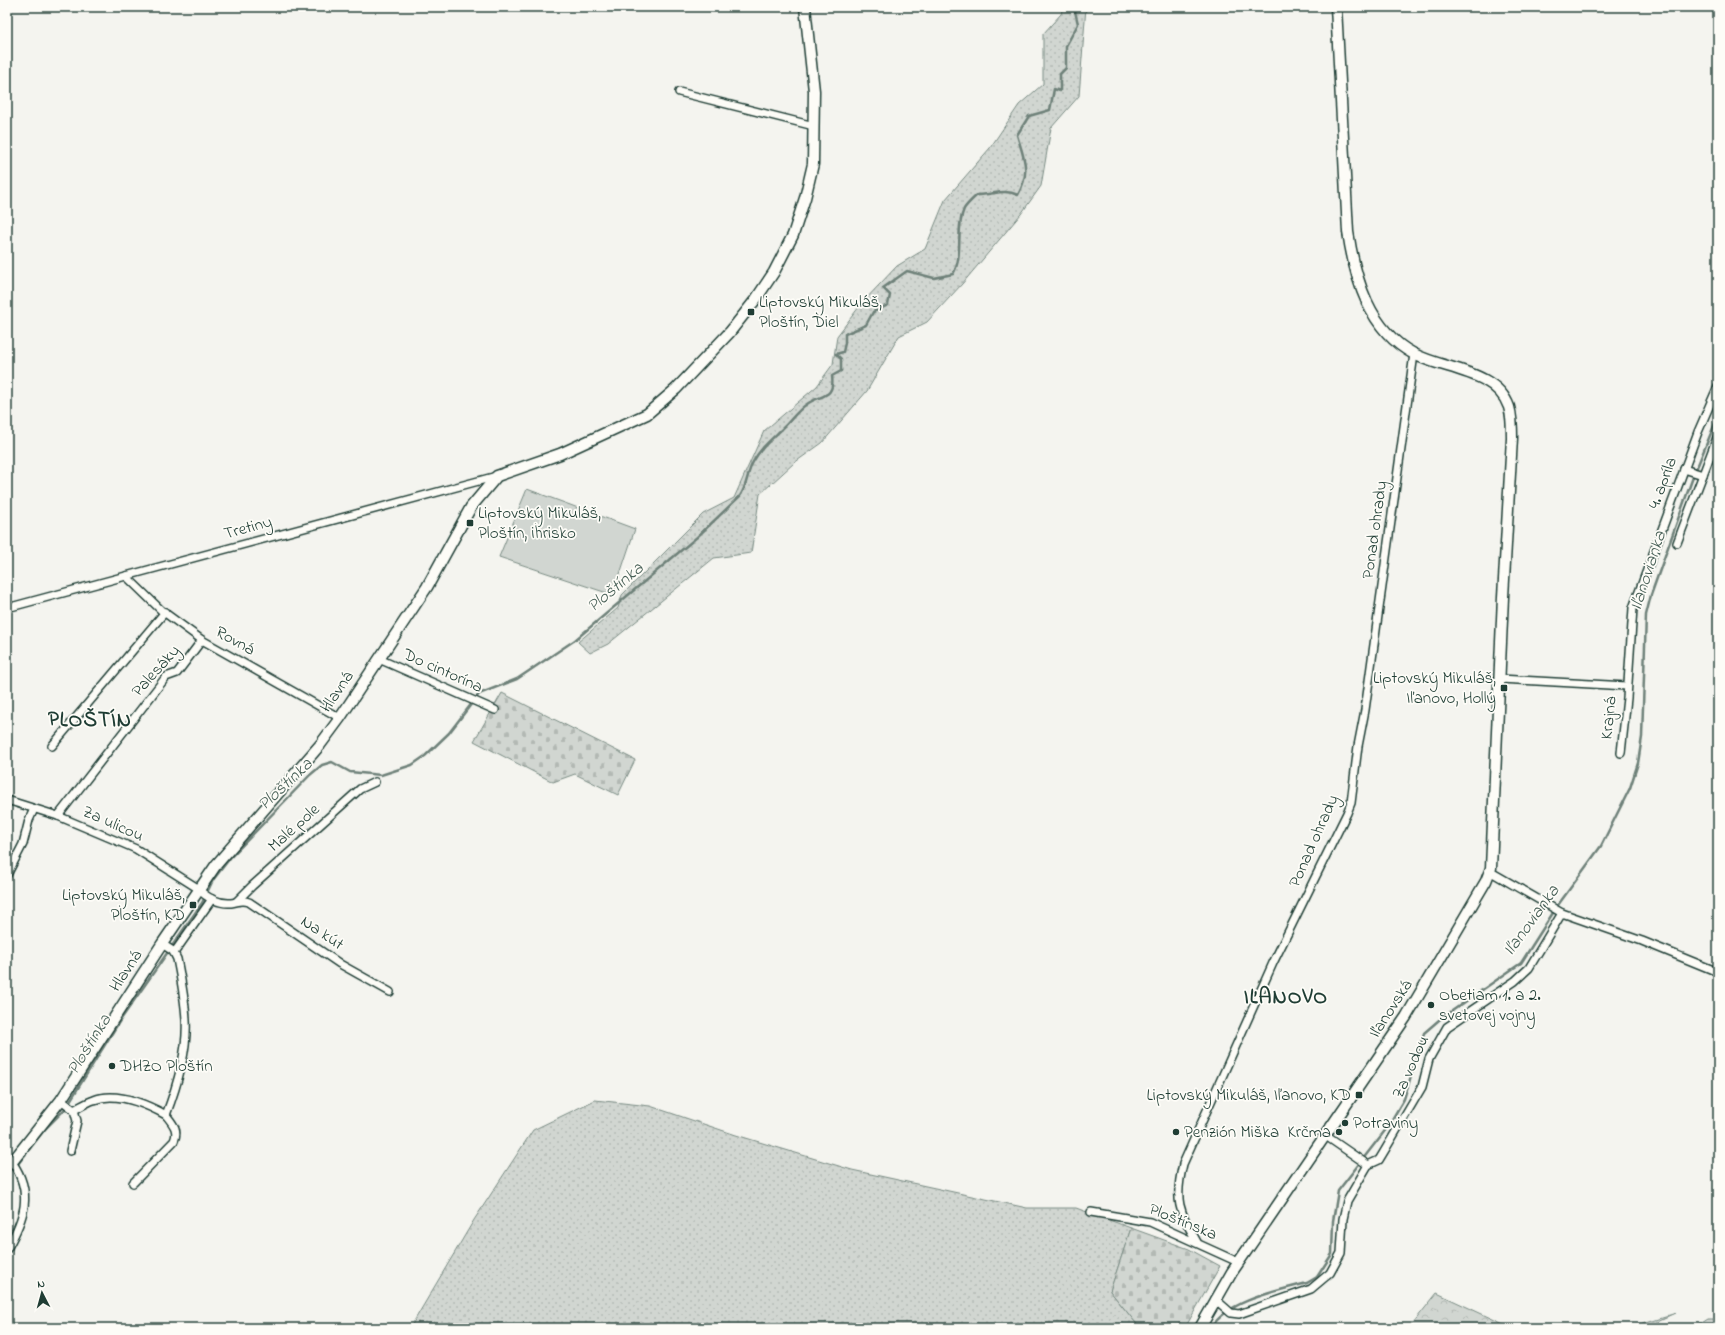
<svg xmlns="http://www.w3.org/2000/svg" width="1725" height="1335" font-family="'Indie Flower',sans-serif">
	<defs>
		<pattern id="grass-dots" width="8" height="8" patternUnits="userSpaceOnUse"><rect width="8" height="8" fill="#d1d6d1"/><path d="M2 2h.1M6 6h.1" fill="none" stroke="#b3b9b4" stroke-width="1.8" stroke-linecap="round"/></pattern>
		<pattern id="forest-crowns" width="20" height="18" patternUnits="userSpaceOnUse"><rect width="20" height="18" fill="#d1d6d1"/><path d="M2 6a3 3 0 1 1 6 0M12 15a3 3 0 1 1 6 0" fill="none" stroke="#b3b9b4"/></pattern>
		<pattern id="cemetery-stones" width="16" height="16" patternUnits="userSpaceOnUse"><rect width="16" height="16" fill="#d1d6d1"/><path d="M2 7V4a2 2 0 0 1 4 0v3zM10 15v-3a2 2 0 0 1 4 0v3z" fill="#b3b9b4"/></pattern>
	</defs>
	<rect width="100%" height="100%" fill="#f4f4ef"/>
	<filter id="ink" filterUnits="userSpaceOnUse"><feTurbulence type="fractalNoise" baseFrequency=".025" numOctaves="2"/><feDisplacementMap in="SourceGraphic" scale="8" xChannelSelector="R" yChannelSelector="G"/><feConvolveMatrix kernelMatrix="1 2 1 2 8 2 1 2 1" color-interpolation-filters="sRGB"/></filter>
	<g filter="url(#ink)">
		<g fill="url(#grass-dots)" stroke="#788a82">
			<path d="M1063,7H1086L1079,96L1051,128L1041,186L1021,214L962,284L927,322L899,336L867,391L822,443L794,463L760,494L751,553L714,558L608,644L590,653L578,642L618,608L622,595L703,514L734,498L764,431L817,386L833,364L837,336L862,303L897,266L925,249L945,200L990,148L1019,105L1043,84V34L1061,14Z"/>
			<path d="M595,1100L650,1106L736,1135L852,1170L1027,1208H1076L1131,1228L1110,1291L1140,1328H410L474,1220L533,1130Z"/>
		</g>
		<g fill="url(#forest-crowns)" stroke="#788a82">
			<path d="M1437,1293L1512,1328H1409Z"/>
			<path d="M1675,1313L1642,1328H1627Z"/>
			<path d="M1707,1319H1718V1328H1693Z"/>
		</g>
		<g fill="url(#cemetery-stones)" stroke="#788a82">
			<path d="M502,693L635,760L618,795L575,774L553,782L474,741Z"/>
			<path d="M1131,1228L1189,1249L1220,1266L1185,1328H1140L1110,1291Z"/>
		</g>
		<path fill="#d1d6d1" stroke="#788a82" d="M527,489L635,529L613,595L499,557Z"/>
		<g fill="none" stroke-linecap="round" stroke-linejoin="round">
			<g stroke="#6e8179" stroke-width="2.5">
				<path d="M18,1164L45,1129L65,1109L119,1022L202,903L213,880L230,858L310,775L322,765L332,762L350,772L381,775L412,765L425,756L449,733L479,694L517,679L575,640L697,537L740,496C747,486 747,473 753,462C761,447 773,438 785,426C792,419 799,409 807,404C821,394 835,399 832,376L841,371V359L836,354L843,352L845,343V334L866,325L873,312L888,305L890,295L883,288L907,271L934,278L953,274C964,256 955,229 964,209C967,204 973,199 977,195C994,195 1003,188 1018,195C1031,171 1024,159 1017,135L1029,116L1050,110L1054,89L1060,91V74L1066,68V46L1078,24L1074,7"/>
				<path d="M7,1172L10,1170"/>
				<path d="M1211,1328C1228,1300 1277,1291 1307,1283L1317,1277L1332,1254L1333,1221L1338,1191L1387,1128L1404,1099L1424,1033L1439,1020L1521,963L1558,905L1601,846L1630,788L1638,763L1642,737L1646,615L1651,595L1693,477L1718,416"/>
			</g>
			<g stroke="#1f3d34" stroke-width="10">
				<g id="street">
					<path d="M679,92L814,126"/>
					<path d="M1684,469L1703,475"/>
					<path d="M1677,543L1718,435"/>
					<path d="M126,576L161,610L202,640L340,718"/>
					<path d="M7,608L497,476"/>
					<path d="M379,659L495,710"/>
					<path d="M1500,679L1627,686"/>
					<path d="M52,746L165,612"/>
					<path d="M1621,753L1627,698L1633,608L1698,432L1718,386"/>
					<path d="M7,800L58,816L136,849L199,889C206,898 220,904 231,903C238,902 242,899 249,902L340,964L390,992"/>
					<path d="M58,816L166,677L177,673L202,640"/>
					<path d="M1491,872L1562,913L1642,941L1718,972"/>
					<path d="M7,875L23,844L29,820L34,809"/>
					<path d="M237,901L252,886L360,789L375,782"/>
					<path d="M174,953L212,899"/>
					<path d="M61,1100L74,1110C80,1107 87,1102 94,1100C117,1091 146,1104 166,1115"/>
					<path d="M1326,1136L1368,1165"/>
					<path d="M70,1151L77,1121L74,1110"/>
					<path d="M7,1165L12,1162C34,1193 24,1219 7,1249"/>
					<path d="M133,1183L174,1141C179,1130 173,1124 166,1115C177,1086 188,1051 186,1020C185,999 181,979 177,959L173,951L162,944"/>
					<path d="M1091,1212L1150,1222L1238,1262"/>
					<path d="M1197,1242C1179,1210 1174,1201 1183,1164L1273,963L1347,813L1351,803L1358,746L1365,710L1414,354"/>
					<path d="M1215,1299L1231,1313L1239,1314L1311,1289L1330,1273L1341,1253L1343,1219L1347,1201L1368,1165L1379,1160L1385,1150L1422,1087L1429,1059L1447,1027L1515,981L1529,968L1562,913"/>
				</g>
			</g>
			<g stroke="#1f3d34" stroke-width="13">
				<g id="secondary">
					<path d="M12,1162L61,1100L162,944L216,865L320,745L340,718L427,587L471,507L497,476L560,454L647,414L676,389L730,332L756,299L774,272L793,235L805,198L813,164L814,91L805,7"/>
					<path d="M1200,1328L1232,1272L1406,1017L1486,881L1491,868L1503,597L1512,438C1512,428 1512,417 1509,407C1496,370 1444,370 1414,354C1369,330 1355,279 1348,232L1336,7"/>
				</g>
			</g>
			<use href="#street" stroke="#fdfcf7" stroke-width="7"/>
			<use href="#secondary" stroke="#fdfcf7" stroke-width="10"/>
		</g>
	</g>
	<g fill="#1f3d34" stroke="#fdfcf7" stroke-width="1.5">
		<rect x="747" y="308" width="8" height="8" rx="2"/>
		<rect x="466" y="519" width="8" height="8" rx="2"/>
		<rect x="1500" y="684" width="8" height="8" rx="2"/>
		<rect x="189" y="901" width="8" height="8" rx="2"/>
		<circle cx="1431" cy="1005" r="4"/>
		<circle cx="112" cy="1066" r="4"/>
		<rect x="1355" y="1091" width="8" height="8" rx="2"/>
		<circle cx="1345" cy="1123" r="4"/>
		<circle cx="1176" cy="1132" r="4"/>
		<circle cx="1339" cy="1132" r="4"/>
	</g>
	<g text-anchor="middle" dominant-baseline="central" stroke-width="3.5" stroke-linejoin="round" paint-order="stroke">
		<g font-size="17" fill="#1f3d34" stroke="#fdfcf7" text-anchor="start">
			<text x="759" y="302">Liptovský Mikuláš,<tspan x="759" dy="20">Ploštín, Diel</tspan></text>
			<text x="478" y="513">Liptovský Mikuláš,<tspan x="478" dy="20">Ploštín, ihrisko</tspan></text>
			<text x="1496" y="678" text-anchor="end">Liptovský Mikuláš,<tspan x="1496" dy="20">Iľanovo, Hollý</tspan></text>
			<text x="185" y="895" text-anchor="end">Liptovský Mikuláš,<tspan x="185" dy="20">Ploštín, KD</tspan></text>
			<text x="1439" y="995">Obetiam 1. a 2.<tspan x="1439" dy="20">svetovej vojny</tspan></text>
			<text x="120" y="1066">DHZO Ploštín</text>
			<text x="1351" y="1095" text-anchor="end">Liptovský Mikuláš, Iľanovo, KD</text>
			<text x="1353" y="1123">Potraviny</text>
			<text x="1184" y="1132">Penzión Miška</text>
			<text x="1331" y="1132" text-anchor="end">Krčma</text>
		</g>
		<g font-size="17" fill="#1f3d34" stroke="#fdfcf7">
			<text transform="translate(1663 483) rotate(-70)">4. apríla</text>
			<text transform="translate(248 528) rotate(-15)">Tretiny</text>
			<text transform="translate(1375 530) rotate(-82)">Ponad ohrady</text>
			<text transform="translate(235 641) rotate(29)">Rovná</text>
			<text transform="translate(156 671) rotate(-48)">Palesáky</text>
			<text transform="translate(443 671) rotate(24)">Do cintorína</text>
			<text transform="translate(337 692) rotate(-56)">Hlavná</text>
			<text transform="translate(1609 718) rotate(-84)">Krajná</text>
			<text transform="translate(113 824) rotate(24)">Za ulicou</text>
			<text transform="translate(294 828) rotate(-42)">Malé pole</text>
			<text transform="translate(1314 841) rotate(-66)">Ponad ohrady</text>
			<text transform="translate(322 933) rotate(34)">Na kút</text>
			<text transform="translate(126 971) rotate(-57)">Hlavná</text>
			<text transform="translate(1391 1009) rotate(-57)">Iľanovská</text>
			<text transform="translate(1411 1067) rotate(-66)">Za vodou</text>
			<text transform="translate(1183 1222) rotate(22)">Ploštínska</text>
		</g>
		<g font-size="18" font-style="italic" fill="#475f56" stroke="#fdfcf7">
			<text transform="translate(1649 571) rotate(-72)">Iľanovianka</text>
			<text transform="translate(616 588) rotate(-40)">Ploštínka</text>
			<text transform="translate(286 785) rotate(-43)">Ploštínka</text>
			<text transform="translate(1532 921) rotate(-54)">Iľanovianka</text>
			<text transform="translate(90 1045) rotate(-58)">Ploštínka</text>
		</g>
		<g font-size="21" font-weight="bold" letter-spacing="1" fill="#1f3d34" stroke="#fdfcf7">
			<text x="90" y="721">PLOŠTÍN</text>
			<text x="1286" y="998">IĽANOVO</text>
		</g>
	</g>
	<rect width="1725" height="1335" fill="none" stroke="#fdfcf7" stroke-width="24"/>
	<rect x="12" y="12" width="1701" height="1311" fill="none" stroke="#1f3d34" stroke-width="1.5" filter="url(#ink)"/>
	<g transform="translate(42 1293) rotate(354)" stroke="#fdfcf7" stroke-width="3" paint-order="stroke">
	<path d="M0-3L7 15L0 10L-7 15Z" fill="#1f3d34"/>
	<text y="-6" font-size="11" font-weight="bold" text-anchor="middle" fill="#1f3d34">N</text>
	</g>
</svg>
